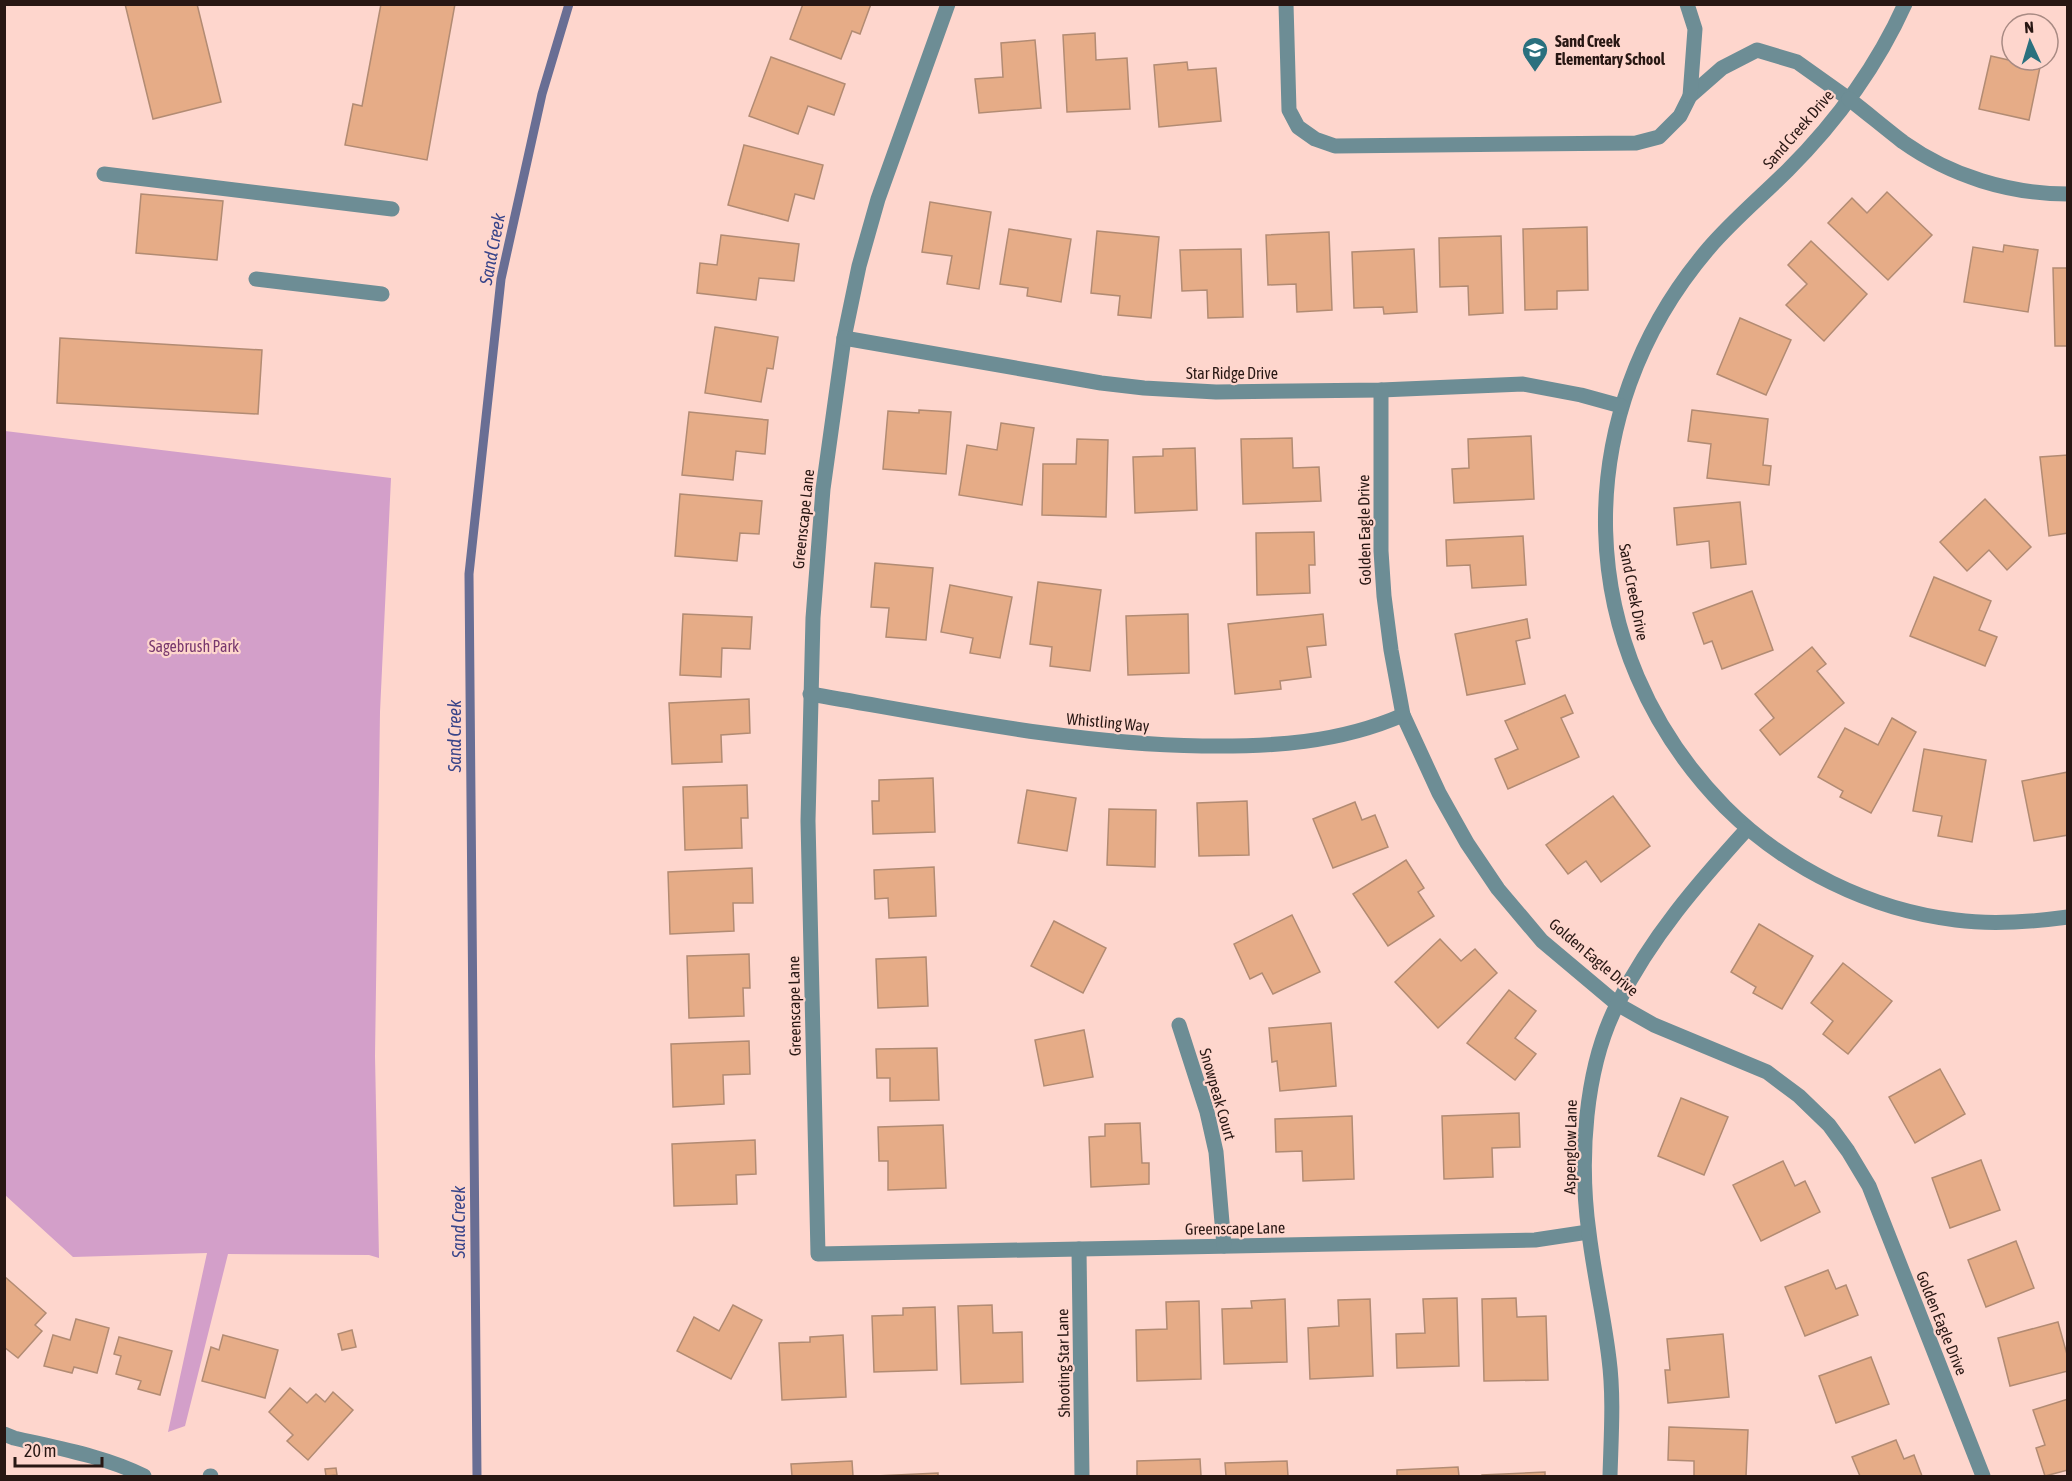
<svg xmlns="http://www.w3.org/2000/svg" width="2072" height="1481" font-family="'Asap Condensed',sans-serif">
	<rect width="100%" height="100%" fill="#fed6cd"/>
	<path fill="#d39fc9" d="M5,431L391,478L380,712L375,1056L379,1258L369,1255L228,1254L185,1426L168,1432L207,1253L73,1257L5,1195Z"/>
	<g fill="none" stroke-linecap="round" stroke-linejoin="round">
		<path stroke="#696e94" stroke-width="9" d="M477,1476L469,574L501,279L542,94L569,4"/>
	</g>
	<g fill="#e6ac87" stroke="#b28b73" stroke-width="1.5">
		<path d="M125,4H197L221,102L153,119Z"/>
		<path d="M381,4H455L427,160L345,145L353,104L362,106Z"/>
		<path d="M803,4H871L860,34L852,31L841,59L790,39Z"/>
		<path d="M1095,33L1096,60L1127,58L1130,109L1067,112L1063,35Z"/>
		<path d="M1035,40L1041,108L979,113L975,79L1003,77L1001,43Z"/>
		<path d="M1991,56L2040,67L2029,120L1979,109Z"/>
		<path d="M771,57L845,84L834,115L808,106L798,134L749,116Z"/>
		<path d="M1187,62L1188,70L1216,68L1221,121L1159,127L1154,65Z"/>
		<path d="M744,145L823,165L814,199L795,194L788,221L728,205Z"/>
		<path d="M1887,192L1932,235L1888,280L1828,223L1852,198L1867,213Z"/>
		<path d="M141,194L223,201L217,260L136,253Z"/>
		<path d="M930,202L991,212L979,289L947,284L952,256L922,252Z"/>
		<path d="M1587,227L1588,290L1557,291V309L1525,310L1523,229Z"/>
		<path d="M1009,229L1071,239L1061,302L1027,296L1028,288L1000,284Z"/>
		<path d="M1097,231L1159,237L1151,318L1118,315L1120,296L1091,293Z"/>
		<path d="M1329,232L1332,310L1297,312L1296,284L1268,285L1266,235Z"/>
		<path d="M721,235L799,244L794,281L759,278L756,300L697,293L700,263L717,265Z"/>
		<path d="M1501,236L1503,313L1469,315L1468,286L1440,287L1439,238Z"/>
		<path d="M1811,241L1867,294L1824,341L1786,305L1807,284L1788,265Z"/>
		<path d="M2004,245L2038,250L2028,312L1964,302L1973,247L2003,252Z"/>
		<path d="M1241,249L1243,317L1208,318L1207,290L1182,291L1180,250Z"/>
		<path d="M1414,249L1417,312L1384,314L1383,307L1354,308L1352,252Z"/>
		<path d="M2053,268H2068V346H2055Z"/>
		<path d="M1740,318L1791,340L1766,395L1717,374Z"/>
		<path d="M715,327L778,337L773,369L767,368L761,402L705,393Z"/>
		<path d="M60,338L262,350L258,414L57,403Z"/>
		<path d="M919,410L951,412L946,474L883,469L888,411L919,413Z"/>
		<path d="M1692,410L1768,419L1763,465L1771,466L1769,485L1707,478L1711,444L1688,441Z"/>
		<path d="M689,412L768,420L765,454L736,451L733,480L682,475Z"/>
		<path d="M1001,423L1034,428L1022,505L959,495L967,445L997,450Z"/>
		<path d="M1531,436L1534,499L1454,503L1452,469L1469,468L1468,439Z"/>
		<path d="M1292,438L1293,468L1319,467L1321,501L1243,504L1241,439Z"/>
		<path d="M1077,439L1108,440L1106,517L1042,515L1043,464H1076Z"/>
		<path d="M1195,448L1197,510L1135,513L1133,457L1163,456V449Z"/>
		<path d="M2068,455V533L2049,536L2040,457Z"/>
		<path d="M680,494L762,501L759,534L740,533L737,561L675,556Z"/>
		<path d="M1985,499L2031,547L2007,570L1989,550L1967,571L1940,542Z"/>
		<path d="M1740,502L1746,564L1711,568L1709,541L1677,545L1674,508Z"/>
		<path d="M1314,532L1315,565H1309L1310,593L1257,595L1256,533Z"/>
		<path d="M1523,536L1526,585L1472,588L1470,565L1447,566L1446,540Z"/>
		<path d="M875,563L933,568L926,640L886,637L889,608L871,607Z"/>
		<path d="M1934,577L1991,601L1979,630L1997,637L1985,666L1910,636Z"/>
		<path d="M1038,582L1101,590L1090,671L1050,666L1052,647L1030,644Z"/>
		<path d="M950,585L1012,597L1000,658L970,653L973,638L941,632Z"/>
		<path d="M1752,591L1773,650L1722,669L1712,641L1704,644L1693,613Z"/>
		<path d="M683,614L752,617L750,649L722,648L721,677L680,675Z"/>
		<path d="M1188,614L1189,673L1128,675L1126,616Z"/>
		<path d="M1323,614L1326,645L1307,647L1311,677L1280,681L1281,689L1235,694L1228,624Z"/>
		<path d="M1527,619L1530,638L1516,641L1525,684L1467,695L1455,634Z"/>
		<path d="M1812,647L1826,664L1817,671L1844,703L1780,755L1760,730L1774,718L1755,694Z"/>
		<path d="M1565,695L1573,713L1561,718L1579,757L1508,789L1495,759L1518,749L1505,721Z"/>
		<path d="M749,699L750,733L721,735L722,762L672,764L669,703Z"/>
		<path d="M1892,718L1916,732L1871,813L1840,797L1843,791L1818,777L1845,728L1878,745Z"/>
		<path d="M1924,749L1986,760L1972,842L1938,836L1942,816L1913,811Z"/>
		<path d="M2068,772V835L2034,841L2022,781Z"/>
		<path d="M933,778L935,832L873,834L872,801H879V780Z"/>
		<path d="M747,785L748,818H741L742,848L685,850L683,787Z"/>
		<path d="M1027,790L1076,798L1067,851L1018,843Z"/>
		<path d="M1613,796L1650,846L1601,882L1586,861L1568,874L1546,845Z"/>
		<path d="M1247,801L1249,855L1199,856L1197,803Z"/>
		<path d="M1355,802L1362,820L1375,815L1388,847L1333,868L1313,819Z"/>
		<path d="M1109,809L1156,810L1155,867L1107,865Z"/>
		<path d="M1406,860L1424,888L1418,892L1434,916L1388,946L1353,894Z"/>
		<path d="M934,867L936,916L889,918L888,898L875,899L874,870Z"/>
		<path d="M752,868L753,903H733L734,931L670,934L668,872Z"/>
		<path d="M1292,915L1320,972L1273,994L1262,973L1250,979L1234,944Z"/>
		<path d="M1054,921L1106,948L1083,993L1031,966Z"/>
		<path d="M1759,924L1813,956L1782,1009L1753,993L1756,987L1731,972Z"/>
		<path d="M1440,939L1461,961L1475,949L1497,973L1438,1028L1395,982Z"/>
		<path d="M749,954L750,988H743L744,1016L689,1018L687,956Z"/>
		<path d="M926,957L928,1006L878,1008L876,959Z"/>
		<path d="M1843,963L1892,1001L1848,1054L1823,1034L1833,1021L1811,1003Z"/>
		<path d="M1509,990L1536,1011L1515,1038L1536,1054L1515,1080L1467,1043Z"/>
		<path d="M1331,1023L1336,1086L1280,1091L1277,1061L1272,1062L1269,1028Z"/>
		<path d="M1084,1030L1093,1077L1044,1086L1035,1040Z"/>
		<path d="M749,1041L750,1074L723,1075L724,1104L673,1107L671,1044Z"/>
		<path d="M937,1048L939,1100L890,1101V1078H877L876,1049Z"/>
		<path d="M1940,1069L1965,1114L1915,1143L1889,1097Z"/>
		<path d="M1681,1098L1728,1117L1704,1175L1658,1156Z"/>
		<path d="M1519,1113L1520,1147L1492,1148L1493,1177L1444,1179L1442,1116Z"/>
		<path d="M1352,1116L1354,1179L1303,1181L1302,1151L1276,1152L1275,1119Z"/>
		<path d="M1140,1123L1142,1163H1149V1184L1091,1187L1089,1137L1105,1136V1124Z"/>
		<path d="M943,1125L946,1188L888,1190V1161H879L878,1127Z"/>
		<path d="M755,1140L756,1174L736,1175L737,1204L674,1206L672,1144Z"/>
		<path d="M1981,1160L2000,1210L1950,1228L1932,1178Z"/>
		<path d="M1783,1161L1795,1186L1805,1181L1820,1212L1761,1241L1733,1185Z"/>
		<path d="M2016,1241L2034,1288L1986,1307L1968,1260Z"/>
		<path d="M1828,1270L1836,1289L1846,1285L1858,1315L1805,1336L1785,1287Z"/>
		<path d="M4,1276L46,1313L35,1325L42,1331L18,1358L4,1347Z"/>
		<path d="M1457,1298L1459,1366L1397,1368L1396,1334L1425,1333L1423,1299Z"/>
		<path d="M1516,1298L1517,1317L1546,1316L1548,1380L1484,1381L1482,1299Z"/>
		<path d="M1285,1299L1287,1362L1224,1364L1222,1309L1252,1308L1251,1301Z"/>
		<path d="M1370,1299L1373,1376L1310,1379L1308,1328L1339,1326L1338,1300Z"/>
		<path d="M1199,1301L1201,1379L1137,1381L1136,1330L1167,1329L1166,1302Z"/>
		<path d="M733,1305L762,1320L731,1379L677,1351L694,1317L719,1331Z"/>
		<path d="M992,1305L993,1333L1022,1332L1023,1382L961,1384L958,1306Z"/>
		<path d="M935,1307L937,1370L874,1372L872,1316L903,1315V1308Z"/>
		<path d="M76,1319L109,1328L97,1373L74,1367L72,1373L44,1366L53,1335L70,1340Z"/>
		<path d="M2058,1322L2068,1358V1371L2010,1386L1998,1338Z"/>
		<path d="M352,1330L356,1347L342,1350L338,1334Z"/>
		<path d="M1723,1334L1729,1397L1668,1403L1665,1370H1670L1667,1339Z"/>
		<path d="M223,1335L278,1350L265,1398L202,1381L211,1347L219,1350Z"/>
		<path d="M843,1335L846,1397L782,1400L779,1343L810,1342V1337Z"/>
		<path d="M119,1337L172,1351L160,1395L138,1389L141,1381L116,1374L121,1356L114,1354Z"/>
		<path d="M1871,1357L1889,1404L1836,1423L1819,1376Z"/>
		<path d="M290,1388L307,1403L316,1394L325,1402L333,1392L353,1410L308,1460L287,1441L293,1435L269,1412Z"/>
		<path d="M2068,1399V1470L2045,1476L2036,1448L2045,1445L2033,1410Z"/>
		<path d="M1669,1427L1748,1430L1746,1476H1694V1461L1668,1460Z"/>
		<path d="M1896,1440L1904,1459L1914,1455L1922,1476H1860L1852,1457Z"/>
		<path d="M1200,1459L1201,1476H1137V1461Z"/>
		<path d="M852,1461L853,1476H792L791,1464Z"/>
		<path d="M1287,1461L1288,1476H1226L1225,1463Z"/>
		<path d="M1458,1467L1459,1476H1397V1470Z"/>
		<path d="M336,1468L337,1475L326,1476L325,1469Z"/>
		<path d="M1545,1472V1476H1482V1475Z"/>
		<path d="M938,1473V1476H875Z"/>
	</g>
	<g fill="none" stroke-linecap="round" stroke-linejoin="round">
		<g stroke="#6d8d95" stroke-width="15">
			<path d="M1286,4L1289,110L1298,127L1315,139L1335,146L1636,143L1659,137L1680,116L1690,96L1722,68L1757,50L1797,62L1849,99"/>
			<path d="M1687,4L1695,29L1690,96"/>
			<path d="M104,174L392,209"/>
			<path d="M256,279L382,294"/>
		</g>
		<g stroke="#6d8d95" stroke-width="15">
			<path d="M948,4L878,199L859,266L844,338L823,489L813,618L808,821L818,1254L1535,1240L1588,1232"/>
			<path d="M1905,4C1877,66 1836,122 1788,170C1762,196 1733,220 1709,248C1566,415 1571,650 1725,807C1786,868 1871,910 1956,920C1993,925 2031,922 2068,917"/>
			<path d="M1849,99C1867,113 1885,128 1903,142C1951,176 2009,194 2068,194"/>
			<path d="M844,338L1101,383L1144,388L1216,392L1381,390L1523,384L1581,395L1621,406"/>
			<path d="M1381,390V551L1384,596L1391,650L1403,715L1439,793L1467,843L1498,889L1542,941L1617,1004L1654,1025L1767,1072L1799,1096L1829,1125L1848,1151L1869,1186L1983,1476"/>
			<path d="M810,694C940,716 1070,744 1202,746C1272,747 1339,743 1403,715"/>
			<path d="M1179,1025L1207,1112L1216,1152L1224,1246"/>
			<path d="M1079,1249L1082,1476"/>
			<path d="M4,1434L14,1438C57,1448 104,1456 144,1476"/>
			<path d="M210,1476H211"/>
			<path d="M1610,1476C1611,1438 1614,1397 1609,1359C1604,1317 1594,1275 1589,1233C1579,1161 1584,1068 1618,1003C1651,937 1698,883 1747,829"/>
		</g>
	</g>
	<defs>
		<g id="school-pin" transform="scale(1.35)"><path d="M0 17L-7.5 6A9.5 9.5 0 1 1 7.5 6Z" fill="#2a707e" stroke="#fed6cd"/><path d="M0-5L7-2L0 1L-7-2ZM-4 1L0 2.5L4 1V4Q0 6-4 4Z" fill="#fff"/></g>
	</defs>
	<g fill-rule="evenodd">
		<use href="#school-pin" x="1535" y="50"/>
	</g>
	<g text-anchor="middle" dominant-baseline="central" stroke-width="4.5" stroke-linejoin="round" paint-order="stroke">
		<g font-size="16" font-weight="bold" fill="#281713" stroke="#fed6cd" text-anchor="start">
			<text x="1555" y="41">Sand Creek<tspan x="1555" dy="18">Elementary School</tspan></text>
		</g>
		<g font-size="16" fill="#281713" stroke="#fed6cd">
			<text transform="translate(1798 129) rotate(-49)">Sand Creek Drive</text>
			<text x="1232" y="373">Star Ridge Drive</text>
			<text transform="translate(803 519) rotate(-84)">Greenscape Lane</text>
			<text transform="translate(1364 530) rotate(-91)">Golden Eagle Drive</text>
			<text transform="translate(1634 592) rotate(79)">Sand Creek Drive</text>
			<text transform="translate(1108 722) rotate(5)">Whistling Way</text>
			<text transform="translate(1594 957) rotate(40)">Golden Eagle Drive</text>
			<text transform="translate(794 1006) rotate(-91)">Greenscape Lane</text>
			<text transform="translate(1218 1094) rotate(74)">Snowpeak Court</text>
			<text transform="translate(1570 1147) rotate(-89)">Aspenglow Lane</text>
			<text transform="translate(1235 1228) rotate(-1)">Greenscape Lane</text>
			<text transform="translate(1942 1323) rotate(68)">Golden Eagle Drive</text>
			<text transform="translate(1063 1363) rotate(-91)">Shooting Star Lane</text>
		</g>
		<g font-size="16" fill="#78386e" stroke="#fed6cd">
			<text x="194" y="646">Sagebrush Park</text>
		</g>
		<g font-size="18" font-style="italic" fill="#384489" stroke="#fed6cd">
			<text transform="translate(492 249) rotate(-79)">Sand Creek</text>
			<text transform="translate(454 736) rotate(-90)">Sand Creek</text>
			<text transform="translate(458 1222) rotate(-90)">Sand Creek</text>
		</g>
	</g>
	<rect width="2072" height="1481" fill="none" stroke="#281713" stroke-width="12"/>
	<g transform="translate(2030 42) rotate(356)"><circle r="28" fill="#fed6cd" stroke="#a88a83" stroke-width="1.5"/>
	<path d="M0-4.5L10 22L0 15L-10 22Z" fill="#2a707e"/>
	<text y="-9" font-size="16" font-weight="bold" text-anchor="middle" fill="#281713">N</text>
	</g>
	<path d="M15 1457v9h87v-9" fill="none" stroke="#281713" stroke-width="3"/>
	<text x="24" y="1457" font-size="18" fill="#281713" stroke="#fed6cd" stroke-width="4.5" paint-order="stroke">20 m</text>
</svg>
